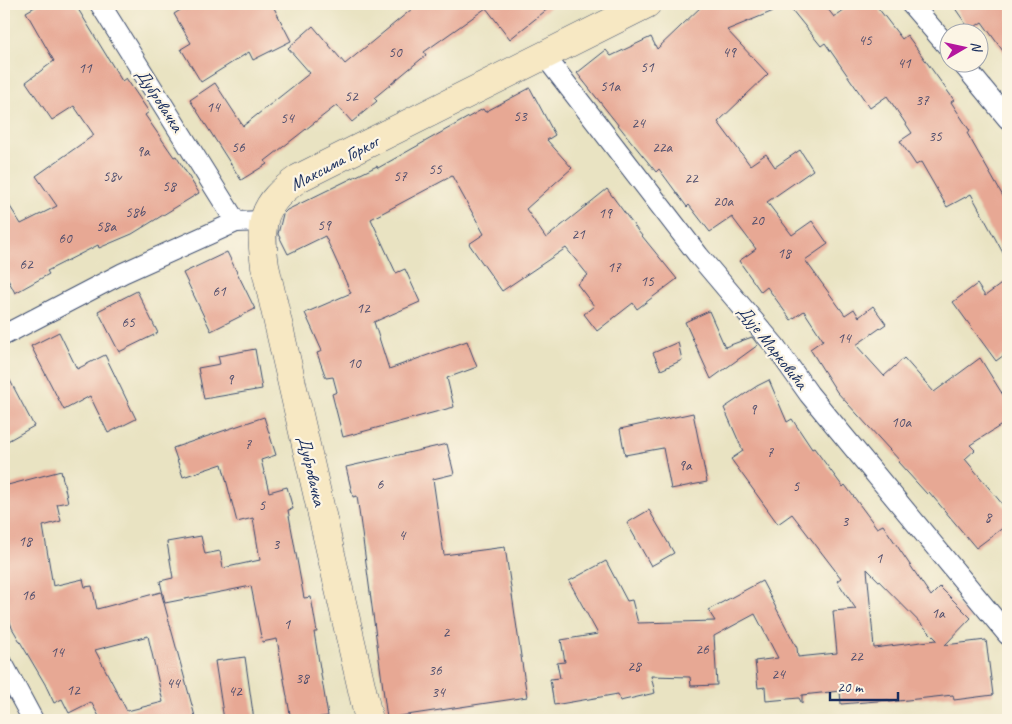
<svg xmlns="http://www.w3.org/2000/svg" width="1012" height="724" font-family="Caveat,sans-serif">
	<rect width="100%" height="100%" fill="#fcf5e5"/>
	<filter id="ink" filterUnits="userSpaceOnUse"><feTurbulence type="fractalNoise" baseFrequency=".02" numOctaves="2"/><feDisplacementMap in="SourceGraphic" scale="10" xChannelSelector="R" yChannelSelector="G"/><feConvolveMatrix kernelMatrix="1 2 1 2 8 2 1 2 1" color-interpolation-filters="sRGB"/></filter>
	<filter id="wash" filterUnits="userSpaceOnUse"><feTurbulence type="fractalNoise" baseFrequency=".0096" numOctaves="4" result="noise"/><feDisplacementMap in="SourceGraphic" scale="20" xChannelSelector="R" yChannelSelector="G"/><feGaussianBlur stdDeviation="1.12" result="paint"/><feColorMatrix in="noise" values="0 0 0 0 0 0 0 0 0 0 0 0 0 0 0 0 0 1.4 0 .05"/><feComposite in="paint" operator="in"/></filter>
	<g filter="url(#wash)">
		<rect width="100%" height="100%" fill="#e9e3c2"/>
		<g id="blocks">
			<g fill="#e7a894" fill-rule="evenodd">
				<path d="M40,4H75L122,81L126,78L149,112L145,115L174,157L176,156L199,193L132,234L99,248L98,245L47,271L49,274L15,293L4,272V197L21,224L57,206L36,176L94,135L74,106L52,120L26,82L54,61L26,12Z"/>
				<path d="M178,4H272L291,41L253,60L249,52L201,82L181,49L191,43L174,14L182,9Z"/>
				<path d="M418,4H554L510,39L486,8L424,52L426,55L374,98L377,101L352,122L337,105L265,161L267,164L241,180L190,100L215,83L243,126L310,73L288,48L313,26L345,64Z"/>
				<path d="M704,4H824L834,17L852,4H875L902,39L907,35L954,100L951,102L970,131L967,133L1008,205V262L971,194L947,207L921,162L916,165L900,141L912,133L887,96L870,108L825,43L821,46L788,5L727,30L768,74L718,122L750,165L766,154L775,167L800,150L813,170L767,202L792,235L812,221L828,244L805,260L845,315L854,309L859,317L873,306L886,324L856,345L884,376L904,358L934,392L980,358L1008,403V421L970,445L975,450L965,459L1008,511V524L976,548L929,492L927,494L898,462L900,461L837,392L810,349L823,340L804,311L791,320L767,287L761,292L739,261L756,249L732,217L710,232L689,205L687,207L659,169L656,172L630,140L577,73L606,50L611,56L651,37L657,49Z"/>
				<path d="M952,4H1008V58L982,22L970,30Z"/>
				<path d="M530,88L555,135L547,140L572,168L526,209L546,238L607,189L638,231L677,279L637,309L633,303L597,331L584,314L594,306L577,284L588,275L566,248L502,291L469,244L484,234L452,176L371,219L396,273L405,269L420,302L374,322L389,369L467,341L477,367L447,378L454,407L343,437L332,394L337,392L333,377L326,378L317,353L322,351L305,313L351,293L325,236L288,254L278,234L283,214L287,210L377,166L378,168L483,109L485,112Z"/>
				<path d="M227,252L255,309L211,331L183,273Z"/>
				<path d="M1008,279V352L996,361L953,302L977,284L985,296Z"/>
				<path d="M137,291L158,333L119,352L98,311Z"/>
				<path d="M709,311L725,347L752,337L758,345L711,379L685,322Z"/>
				<path d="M59,332L77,369L105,355L136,419L108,433L90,396L64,410L31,346Z"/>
				<path d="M678,342L682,360L661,370L653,353Z"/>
				<path d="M255,349L262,389L204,399L198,368L220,364L218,356Z"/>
				<path d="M4,369L34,426L4,443Z"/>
				<path d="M769,380L787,422L792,419L812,449L814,448L843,487L845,485L877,528L883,525L931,596L940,587L971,618L945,645L986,640L993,695L954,700L953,695L889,702V700L841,704L840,691L802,695V704L799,698L766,701L765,687L758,688L755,661L778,658L755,614L714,636L717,685L691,686L690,677L651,676L655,693L620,701L618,694L554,705L550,679L560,678L557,663L565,662L561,640L598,634L569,581L606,561L627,601L632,600L638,623L715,621L708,610L762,581L797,648L798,657L837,653L833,611L856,609L837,581L841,578L792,514L778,524L731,459L743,451L724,408L757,386ZM867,569L937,640L874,648Z"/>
				<path d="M693,413L707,482L671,489L663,448L625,455L620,429Z"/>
				<path d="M264,417L276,455L261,460L269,492L287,487L293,509L288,510L304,598L311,597L317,632H314L328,716L302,720H291L277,639L262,642L251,586L165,603L160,581L173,578L167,542L201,536L205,554L220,551L223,568L260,560L253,518L237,522L222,464L183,477L173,448Z"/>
				<path d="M447,444L454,474L433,479L444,555L505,547L527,697L387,718L357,496L353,497L346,467Z"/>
				<path d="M61,471L68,502L57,504L61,521L43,526L53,586L83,579L85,587L92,586L97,609L161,592L196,720H101L91,702L69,713L62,699L54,703L45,684L12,628L4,603V486ZM148,636L163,702L127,711L95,650Z"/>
				<path d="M649,510L674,553L651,566L627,523Z"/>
				<path d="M245,657L254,720H224L215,661Z"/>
			</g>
		</g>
	</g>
	<g filter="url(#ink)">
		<use href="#blocks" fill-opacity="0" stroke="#3a4a6d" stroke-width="1"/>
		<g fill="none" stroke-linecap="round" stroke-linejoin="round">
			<g stroke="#3a4a6d" stroke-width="22">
				<g id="street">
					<path d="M100,4L236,222"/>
					<path d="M911,4L950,49"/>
					<path d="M544,55L699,256L775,346L809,394L1008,635"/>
					<path d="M961,62L1008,119"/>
					<path d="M4,335L123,273L236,222L263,221"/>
					<path d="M4,666L33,720"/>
				</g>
			</g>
			<g stroke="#3a4a6d" stroke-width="29">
				<path id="secondary" d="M369,720L265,266C259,221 261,205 299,178L647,4"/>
			</g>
			<use href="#street" stroke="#fff" stroke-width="20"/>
			<use href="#secondary" stroke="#f7e8c3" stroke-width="28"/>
		</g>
	</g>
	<g text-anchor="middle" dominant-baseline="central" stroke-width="4.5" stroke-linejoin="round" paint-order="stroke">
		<g font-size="15" fill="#4e4d6c">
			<text x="865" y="40">45</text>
			<text x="395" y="52">50</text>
			<text x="729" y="52">49</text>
			<text x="904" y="63">41</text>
			<text x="647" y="67">51</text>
			<text x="85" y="68">11</text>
			<text x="610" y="86">51a</text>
			<text x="351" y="96">52</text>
			<text x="922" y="100">37</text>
			<text x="213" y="107">14</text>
			<text x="520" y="116">53</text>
			<text x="287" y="118">54</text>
			<text x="638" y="123">24</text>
			<text x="935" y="136">35</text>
			<text x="238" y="147">56</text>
			<text x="662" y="147">22a</text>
			<text x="143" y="151">9a</text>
			<text x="435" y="169">55</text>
			<text x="112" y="176">58v</text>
			<text x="400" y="176">57</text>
			<text x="691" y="178">22</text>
			<text x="169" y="186">58</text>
			<text x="723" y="201">20a</text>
			<text x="135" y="212">58b</text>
			<text x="605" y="213">19</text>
			<text x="757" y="220">20</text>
			<text x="324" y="225">59</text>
			<text x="106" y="226">58a</text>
			<text x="578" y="234">21</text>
			<text x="65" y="238">60</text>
			<text x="784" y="253">18</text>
			<text x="26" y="264">62</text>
			<text x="614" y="267">17</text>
			<text x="647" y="281">15</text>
			<text x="219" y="291">61</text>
			<text x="363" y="308">12</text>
			<text x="128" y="322">65</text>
			<text x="844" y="338">14</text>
			<text x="354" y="363">10</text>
			<text x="230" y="379">9</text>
			<text x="753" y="409">9</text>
			<text x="901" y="422">10a</text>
			<text x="248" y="444">7</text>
			<text x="770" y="452">7</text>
			<text x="685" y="465">9a</text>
			<text x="380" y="484">6</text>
			<text x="796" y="486">5</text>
			<text x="262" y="505">5</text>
			<text x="988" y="517">8</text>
			<text x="845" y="521">3</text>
			<text x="402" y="535">4</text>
			<text x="25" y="541">18</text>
			<text x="276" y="544">3</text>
			<text x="879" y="558">1</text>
			<text x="28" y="595">16</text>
			<text x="938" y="613">1a</text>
			<text x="287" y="624">1</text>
			<text x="446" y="632">2</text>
			<text x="702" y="649">26</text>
			<text x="57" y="652">14</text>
			<text x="856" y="656">22</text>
			<text x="634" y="666">28</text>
			<text x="435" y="670">36</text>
			<text x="778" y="674">24</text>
			<text x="302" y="678">38</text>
			<text x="173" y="683">44</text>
			<text x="73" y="690">12</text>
			<text x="235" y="691">42</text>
			<text x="438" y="692">34</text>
		</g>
		<g font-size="18" fill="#1b2f5e" stroke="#fcf5e5">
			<text transform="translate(160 100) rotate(57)">Дубровачка</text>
			<text transform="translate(334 163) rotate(-28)">Максима Горког</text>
			<text transform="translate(773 347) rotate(52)">Дује Марковића</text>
			<text transform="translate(312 471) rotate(77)">Дубровачка</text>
		</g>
	</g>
	<rect width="1012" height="724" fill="none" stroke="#fcf5e5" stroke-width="20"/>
	<g transform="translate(964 48) rotate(81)"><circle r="24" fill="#fcf5e5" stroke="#a2a6af"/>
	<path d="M0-4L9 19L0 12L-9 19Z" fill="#b5179e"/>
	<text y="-8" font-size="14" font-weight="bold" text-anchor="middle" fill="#1b2f5e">N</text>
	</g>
	<path d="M830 692v8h68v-8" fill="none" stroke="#1b2f5e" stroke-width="2.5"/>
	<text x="837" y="692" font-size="15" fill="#1b2f5e" stroke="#fcf5e5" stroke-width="4" paint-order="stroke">20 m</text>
</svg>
